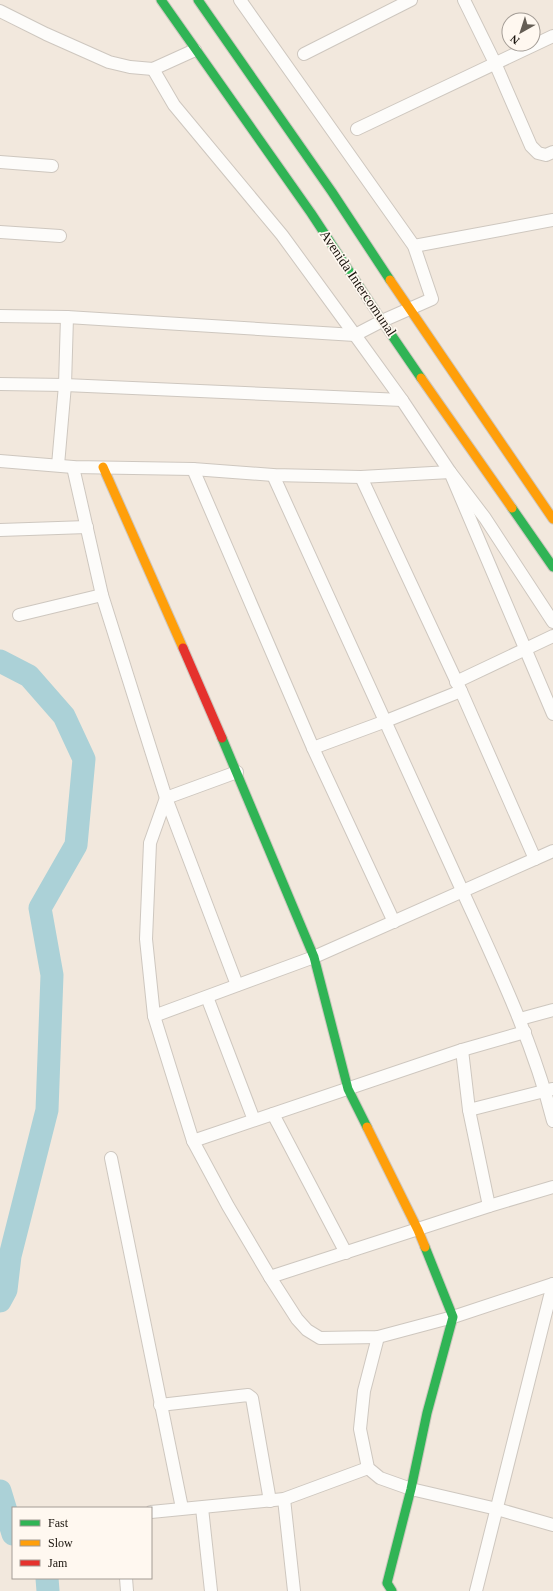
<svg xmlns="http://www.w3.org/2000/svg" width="553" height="1591" font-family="Georgia,serif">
	<rect width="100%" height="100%" fill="#f2e8dd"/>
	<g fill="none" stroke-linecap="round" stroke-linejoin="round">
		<g stroke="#abd1d7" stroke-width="23">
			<path d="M0,661L29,676L64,716L84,759L76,845L40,908L52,975L47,1110L10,1256L6,1290L0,1301"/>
			<path d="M0,1491L13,1534"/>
			<path d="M47,1578L48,1591"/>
		</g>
		<g stroke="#cec7bf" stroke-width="14">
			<g id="street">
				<path d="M464,0L495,63L531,146L538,153L546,155L553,152"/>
				<path d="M0,11L46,34L109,62L130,67L153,69L195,50"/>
				<path d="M304,54L411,0"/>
				<path d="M153,69L174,105L282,235L355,335L402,400L450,472L485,518L553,622"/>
				<path d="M357,129L553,36"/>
				<path d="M0,162L52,166"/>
				<path d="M0,232L60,236"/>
				<path d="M414,246L553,220"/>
				<path d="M0,316L67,317L355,335L382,321L432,299L414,246L240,0"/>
				<path d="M0,384L65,385L402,400"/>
				<path d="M0,461L73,467L193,469L273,475L361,477L450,472L553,714"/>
				<path d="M58,465L65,385L67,317"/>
				<path d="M73,467L102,595L166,798L237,985"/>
				<path d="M193,469L313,748L394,922"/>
				<path d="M273,475C333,606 393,737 452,868C489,951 531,1033 553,1121"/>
				<path d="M361,477L461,691L535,859"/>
				<path d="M0,530L87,527"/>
				<path d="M19,615L102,595"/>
				<path d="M456,682L553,636"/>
				<path d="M313,748L386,721L461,691"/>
				<path d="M237,772L166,798L150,843L146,939L154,1016L193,1141L228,1206L270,1277L297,1319L307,1330L320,1338L378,1337L453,1317L553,1284"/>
				<path d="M207,997L254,1120"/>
				<path d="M154,1016L314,957L553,851"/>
				<path d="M520,1019L553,1010"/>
				<path d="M462,1050L469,1110L489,1206"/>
				<path d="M469,1110L552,1089"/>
				<path d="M273,1114L346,1253"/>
				<path d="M193,1141L462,1050L525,1032"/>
				<path d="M111,1158L182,1508"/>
				<path d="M270,1277L489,1206L553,1187"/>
				<path d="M378,1337L364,1391L360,1429L368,1468L380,1478L411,1489L497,1509L553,1525"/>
				<path d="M160,1405L248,1395L252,1398L270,1501"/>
				<path d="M284,1499L294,1591"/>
				<path d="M202,1508L211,1591"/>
				<path d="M151,1512L284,1499L368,1468"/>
				<path d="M126,1578L127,1591"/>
				<path d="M476,1591L553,1284"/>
			</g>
		</g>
		<g stroke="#cec7bf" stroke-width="11">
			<g id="fast">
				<path d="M161,0L311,213L384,324L421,378"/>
				<path d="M198,0L332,192L390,280"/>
				<path d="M512,508L553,567"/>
				<path d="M222,738L314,957L348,1089L367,1127"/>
				<path d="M392,1591L387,1583L411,1489L427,1413L453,1317L425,1247"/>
			</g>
		</g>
		<g stroke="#cec7bf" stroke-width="11">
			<g id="slow">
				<path d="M390,280L553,519"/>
				<path d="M421,378L512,508"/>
				<path d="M103,467L183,648"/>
				<path d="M367,1127L418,1230L425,1247"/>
			</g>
		</g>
		<g stroke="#cec7bf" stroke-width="11">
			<path id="jam" d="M183,648L222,738"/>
		</g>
		<use href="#street" stroke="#fdfcfa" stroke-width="12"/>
		<use href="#fast" stroke="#30b455" stroke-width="9"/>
		<use href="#slow" stroke="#ff9f0a" stroke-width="9"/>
		<use href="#jam" stroke="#e5322d" stroke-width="9"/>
	</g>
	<g text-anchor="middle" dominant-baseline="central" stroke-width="3.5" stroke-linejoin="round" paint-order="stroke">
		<g font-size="14" fill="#19130c" stroke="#fff8f0">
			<text transform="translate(358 283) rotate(56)">Avenida Intercomunal</text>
		</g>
	</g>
	<rect x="12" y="1507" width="140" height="72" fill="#fff8f0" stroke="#a39c95"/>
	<rect x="20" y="1520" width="20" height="6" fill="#30b455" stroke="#a39c95"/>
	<text x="48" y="1527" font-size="12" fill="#19130c">Fast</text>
	<rect x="20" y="1540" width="20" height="6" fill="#ff9f0a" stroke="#a39c95"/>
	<text x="48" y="1547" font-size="12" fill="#19130c">Slow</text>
	<rect x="20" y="1560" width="20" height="6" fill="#e5322d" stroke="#a39c95"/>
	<text x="48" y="1567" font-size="12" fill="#19130c">Jam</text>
	<g transform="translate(521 32) rotate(219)"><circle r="19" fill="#fff8f0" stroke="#a39c95"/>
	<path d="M0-3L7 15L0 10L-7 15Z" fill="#655e55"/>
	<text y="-6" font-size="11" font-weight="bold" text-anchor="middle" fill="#19130c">N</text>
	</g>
</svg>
